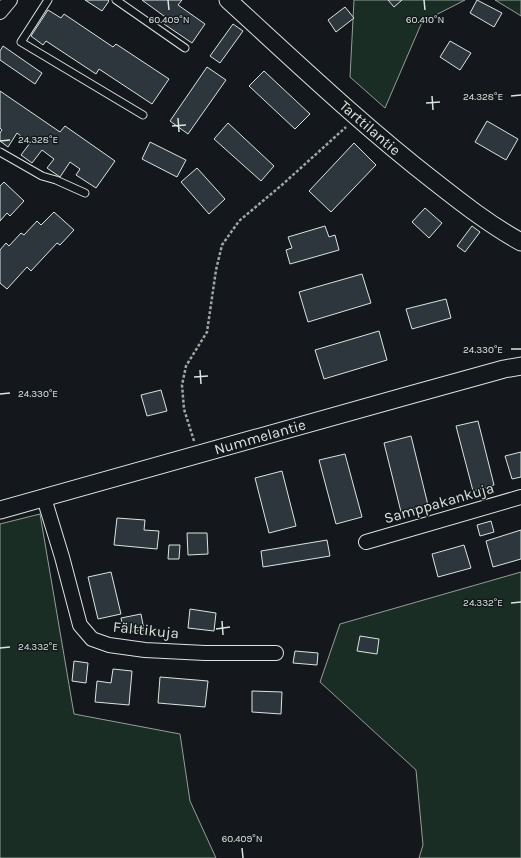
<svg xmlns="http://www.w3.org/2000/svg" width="521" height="858" font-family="Karla,sans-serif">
	<rect width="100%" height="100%" fill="#14181c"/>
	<g fill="#1a2d24" stroke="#939e99">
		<path d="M354,0H465L422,22L385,108L350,77Z"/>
		<path d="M495,0H521V16L518,14Z"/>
		<path d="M40,514L74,714L180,734L190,801L216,858H0V524Z"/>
		<path d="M521,572V858H419L423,845L416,770L320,682L340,624Z"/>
	</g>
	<g fill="#2c363c" stroke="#d8e6dc">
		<path d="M85,0H108L109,1L102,11Z"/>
		<path d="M142,0H182L178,5L205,24L192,43L164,24L168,19Z"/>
		<path d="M388,0H402L394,7Z"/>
		<path d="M477,0L502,13L494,27L470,13Z"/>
		<path d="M345,7L354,18L336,32L328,20Z"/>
		<path d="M48,10L61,18L64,14L113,47L116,44L169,79L152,104L99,69L96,74L46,41L43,45L31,36Z"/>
		<path d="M233,24L243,31L220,63L210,56Z"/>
		<path d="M450,41L471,53L460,70L440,57Z"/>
		<path d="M3,46L42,73L35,84L0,60V51Z"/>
		<path d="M207,67L226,80L188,134L170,121Z"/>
		<path d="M264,71L310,114L295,129L249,86Z"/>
		<path d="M0,91L60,132L65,126L115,161L96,188L76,175L80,169L70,162L60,177L47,168L54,159L42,150L32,163L21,155L30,143L17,133L8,147L0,141V133L2,130L0,128Z"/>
		<path d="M487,121L518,139L506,160L475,142Z"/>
		<path d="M228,123L274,166L261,181L214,139Z"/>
		<path d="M150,142L186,160L177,177L142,159Z"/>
		<path d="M354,143L376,165L331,212L309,191Z"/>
		<path d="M197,168L225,199L209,214L181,182Z"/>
		<path d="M4,182L24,201L10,216L7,213L0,221V186Z"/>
		<path d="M425,208L442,223L429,238L412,222Z"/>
		<path d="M54,212L74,230L60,245L57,243L31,271L27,267L7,289L0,283V250L6,243L9,246L21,233L24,235L37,221L41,225Z"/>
		<path d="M325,226L329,237L335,235L339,250L290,264L286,250L292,248L288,237Z"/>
		<path d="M472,226L480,232L465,252L457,246Z"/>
		<path d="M362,274L371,303L308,322L299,292Z"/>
		<path d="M446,299L451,318L412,329L406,309Z"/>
		<path d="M379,331L387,360L324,379L315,350Z"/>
		<path d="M161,390L167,411L147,416L141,395Z"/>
		<path d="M478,421L494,485L473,491L456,426Z"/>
		<path d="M411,436L428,505L401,512L384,443Z"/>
		<path d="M521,452V477L512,479L505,456Z"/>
		<path d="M345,454L362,517L336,524L319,460Z"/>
		<path d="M282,471L296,526L269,533L255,478Z"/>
		<path d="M117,518L145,520L144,530L159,531L157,549L114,545Z"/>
		<path d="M491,521L494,532L480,536L477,525Z"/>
		<path d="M521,530V559L493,567L486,541Z"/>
		<path d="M187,533H207L208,554L188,555Z"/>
		<path d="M327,540L330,556L263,567L261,551Z"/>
		<path d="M169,545H180L179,559H168Z"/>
		<path d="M464,545L471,568L438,577L432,554Z"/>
		<path d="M111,572L121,614L98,619L88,577Z"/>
		<path d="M190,609L216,613L214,631L188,628Z"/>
		<path d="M141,614L144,630L124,633L121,618Z"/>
		<path d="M360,636L379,639L377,654L357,651Z"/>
		<path d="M295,651L318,653L317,665L293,663Z"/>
		<path d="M74,661L88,663L86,683L72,681Z"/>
		<path d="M113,669L132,671L129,705L95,702L97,681L111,683Z"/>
		<path d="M160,677L208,681L205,707L158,703Z"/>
		<path d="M252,691L282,692L281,714L252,712Z"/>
	</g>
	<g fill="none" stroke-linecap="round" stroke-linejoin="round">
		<g stroke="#d8e6dc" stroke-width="9">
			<g id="service">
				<path d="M48,0L21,42L143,115"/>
				<path d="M116,0L185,48"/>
				<path d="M0,152L42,176L56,180L85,193"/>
			</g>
		</g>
		<g stroke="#d8e6dc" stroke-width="16">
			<g id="minor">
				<path d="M0,12L10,0"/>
				<path d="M44,498L62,557L80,625L92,639L109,645L145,650L205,653H276"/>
				<path d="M366,542L521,497"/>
			</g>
		</g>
		<g stroke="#d8e6dc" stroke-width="19">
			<g id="tertiary">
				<path d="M228,0C296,62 362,125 434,181C462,203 490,225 521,242"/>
				<path d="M0,510L410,395L504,369L521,366"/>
			</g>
		</g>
		<path stroke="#9da8a2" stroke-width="2.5" stroke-dasharray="3 2" stroke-linecap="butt" d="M194,441L184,409L182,385L186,366L207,332L216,270L222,245L239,221L283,184L346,127"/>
		<use href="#service" stroke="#14181c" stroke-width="7"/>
		<use href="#minor" stroke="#14181c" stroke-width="14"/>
		<use href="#tertiary" stroke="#14181c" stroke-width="17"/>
	</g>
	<path fill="none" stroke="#d8e6dc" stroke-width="1.5" d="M168,0L169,10M424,0L425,10M432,96L433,110M511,96L521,95M426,103L440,102M178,118L179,132M172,126L186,125M0,141L10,140M511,349H521M200,370L201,384M194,377L208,376M0,394L10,393M511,603L521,602M222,621L223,635M216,629L230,627M0,648L10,647M242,848L243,858"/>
	<g text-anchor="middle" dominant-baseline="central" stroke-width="3" stroke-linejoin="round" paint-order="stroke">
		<g font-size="15" fill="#d8e6dc" stroke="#14181c">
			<text transform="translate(370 128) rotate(41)">Tarttilantie</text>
			<text transform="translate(260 437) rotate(-16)">Nummelantie</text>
			<text transform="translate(439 503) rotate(-16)">Samppakankuja</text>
			<text transform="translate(146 630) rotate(6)">Fälttikuja</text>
		</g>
	</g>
	<g font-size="10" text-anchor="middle" fill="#d8e6dc" stroke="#14181c" stroke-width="3" stroke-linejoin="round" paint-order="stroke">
		<text x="169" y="23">60.409°N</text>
		<text x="425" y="23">60.410°N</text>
		<text x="483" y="100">24.328°E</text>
		<text x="38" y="143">24.328°E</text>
		<text x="483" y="353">24.330°E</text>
		<text x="38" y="397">24.330°E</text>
		<text x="483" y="606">24.332°E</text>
		<text x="38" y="650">24.332°E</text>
		<text x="242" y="842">60.409°N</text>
	</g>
</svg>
